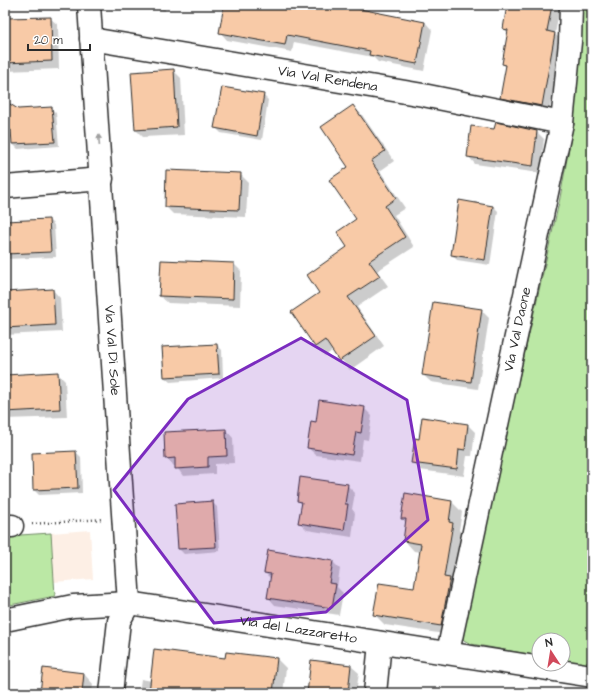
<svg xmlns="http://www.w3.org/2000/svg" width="597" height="698" font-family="'Architects Daughter',sans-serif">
	<rect width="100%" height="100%" fill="#fff"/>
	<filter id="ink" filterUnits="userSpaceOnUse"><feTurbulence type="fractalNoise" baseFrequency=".025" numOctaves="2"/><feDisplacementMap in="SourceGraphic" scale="8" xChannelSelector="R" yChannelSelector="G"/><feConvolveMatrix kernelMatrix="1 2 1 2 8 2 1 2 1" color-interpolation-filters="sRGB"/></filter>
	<g filter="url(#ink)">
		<path fill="#fdefe5" d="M90,530L93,579L54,582L51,533Z"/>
		<g fill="#bbe8a5" stroke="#738a68">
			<path d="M580,5H592V665L563,660V640H539V656L471,644L460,638L560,198L573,125L579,67Z"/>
			<path d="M51,533L55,596L5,606V536Z"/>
		</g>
		<g fill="#0003">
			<path d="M139,5H165V11L141,6Z"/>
			<path d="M225,5H353L356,8L425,22L432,30L424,71L378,62L373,57L294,42L292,52L227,40L220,32Z"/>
			<path d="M508,5H560L555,34L562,41L549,113L508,105L501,97L506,67L503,64L508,33L504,29Z"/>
			<path d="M50,18L58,25L59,69L5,71V19Z"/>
			<path d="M173,70L181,78L184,135L143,137L136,130Z"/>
			<path d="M263,95L268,100L262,140L221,133L216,128Z"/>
			<path d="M353,106L362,115L394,161L380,171L405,208L394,215L414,247L377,271L388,286L357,307L384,346L350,370L333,350L325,356L315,346L321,293L349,247L357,219L350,167Z"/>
			<path d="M5,107L17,110L51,108L56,113L59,146L18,149L13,144V139L5,134Z"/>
			<path d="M495,130L537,132L544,139L540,173L475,164L468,156Z"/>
			<path d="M240,174L248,182L246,217L173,214L166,207Z"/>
			<path d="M460,202L493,206L498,211L490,265L457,260L452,255Z"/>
			<path d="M49,220L54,225L56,257L5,259V222Z"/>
			<path d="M234,264L241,271L240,306L168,303L160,296Z"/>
			<path d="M53,290L60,298L62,332L5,335V293Z"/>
			<path d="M481,310L489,318L478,389L431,382L423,375Z"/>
			<path d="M217,345L222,350L223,378L170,382L164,377Z"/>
			<path d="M57,373L65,381L67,417L5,419V376Z"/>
			<path d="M364,408L372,416L368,440L363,439L360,461L316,455L308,448L317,423Z"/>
			<path d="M468,425L475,432L472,456H467L464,476L420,470L412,462L420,440Z"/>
			<path d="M226,430L233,438L234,463L215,464V474L183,476L176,466H174L166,458Z"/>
			<path d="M76,452L81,457L82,493L39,495L34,490Z"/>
			<path d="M347,485L355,493L352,509L355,513L352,537L307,530L299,522L302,505L298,500Z"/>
			<path d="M212,502L217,507L220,551L184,554L179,549L177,504Z"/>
			<path d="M452,502L462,512L459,530L463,534L451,635L385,625L374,614L414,589L420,552L414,551L404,540L406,523L402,518Z"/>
			<path d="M332,561L340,569L337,587L343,593L339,615L275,605L268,597L271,579L265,573Z"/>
			<path d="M226,659H277L286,668L283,693H139L141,679L152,681Z"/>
			<path d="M312,661L351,666L359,673L356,693H308Z"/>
			<path d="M84,674L93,684L92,693H5V689L41,693Z"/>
		</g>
		<g fill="#f8caa7" stroke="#2b2b2b">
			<path d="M224,5H340L425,22L417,64L369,55L370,51L287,35L285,45L219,33Z"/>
			<path d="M507,5H552L547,31L555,33L542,106L500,98L506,65L502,64L508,30L503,29Z"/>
			<path d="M51,17L52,61L5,63V18Z"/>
			<path d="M174,69L177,127L135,130L131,72Z"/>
			<path d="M222,87L264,94L257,136L214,128Z"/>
			<path d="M5,101L18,109L52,107L55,142L12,144L11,130L5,131Z"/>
			<path d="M353,105L385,151L371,161L396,198L385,206L405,237L369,261L380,276L348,297L376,336L339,361L325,340L315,347L291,312L319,293L307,275L347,247L337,232L356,219L329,180L348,167L321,127Z"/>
			<path d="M496,122L537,131L533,166L467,157L471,126L494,129Z"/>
			<path d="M166,170L241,173L239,210L165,207Z"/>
			<path d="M459,200L493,206L485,260L451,255Z"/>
			<path d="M49,219L51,252L5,254V221Z"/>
			<path d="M161,260L234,263L233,299L159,296Z"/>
			<path d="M53,289L55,325L5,328V292Z"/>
			<path d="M433,302L482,309L471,382L422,375Z"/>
			<path d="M217,344L219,374L164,377L162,347Z"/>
			<path d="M58,372L60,409L5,412V375Z"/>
			<path d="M319,400L365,407L361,433L356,432L352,455L307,448L311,421L316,422Z"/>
			<path d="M422,417L468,424L465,450L459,449L457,469L411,463L415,438L419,439Z"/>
			<path d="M226,429L227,456L208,457V467L175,469V458L165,459L164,432Z"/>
			<path d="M76,451L78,488L33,490L32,453Z"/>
			<path d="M300,477L348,484L345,504H348L344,530L298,523L302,502L297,501Z"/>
			<path d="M405,493L452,501L449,522L453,523L444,577L450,578L441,626L373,615L379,583L414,588L421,544L403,541L406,519H401Z"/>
			<path d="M213,501L216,547L178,549L175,504Z"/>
			<path d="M268,550L333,561L329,583L336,584L332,608L267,598L271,574L264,573Z"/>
			<path d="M154,649L225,658L226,652L277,658L273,693H227L191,689V693H149Z"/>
			<path d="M311,660L351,665L348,693H307Z"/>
			<path d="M43,668L84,673L82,693H40Z"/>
		</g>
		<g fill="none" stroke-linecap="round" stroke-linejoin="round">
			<g stroke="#2b2b2b" stroke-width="25">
				<g id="minor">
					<path id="s1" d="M89,5L129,603L119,621L111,693"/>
					<path id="s2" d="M91,39L423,95L562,123"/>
					<path d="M5,187L102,179"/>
					<path d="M5,526H12"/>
					<path id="s3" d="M5,620L73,606L129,603L592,676"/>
					<path id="s4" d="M448,652L562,123L570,42L571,5"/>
					<path d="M375,693L380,643"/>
				</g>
			</g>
			<path stroke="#2b2b2b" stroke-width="2.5" stroke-dasharray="1 3" stroke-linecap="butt" d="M32,524L103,519"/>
			<use href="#minor" stroke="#fff" stroke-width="22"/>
		</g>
		<defs><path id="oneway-solid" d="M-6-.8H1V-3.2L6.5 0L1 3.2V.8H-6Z"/></defs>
		<use fill="#a0a0a0" href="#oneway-solid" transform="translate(99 140) rotate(-94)"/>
	</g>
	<path fill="#7b2cbf" fill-opacity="0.2" stroke="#7b2cbf" stroke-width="3" stroke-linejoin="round" d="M301,338L407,400L428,520L326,612L214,623L114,490L188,399Z"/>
	<g text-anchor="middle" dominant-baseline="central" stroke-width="3" stroke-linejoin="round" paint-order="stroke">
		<g font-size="14" fill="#2b2b2b" stroke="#fff">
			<text stroke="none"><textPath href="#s2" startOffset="240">Via Val Rendena</textPath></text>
			<text stroke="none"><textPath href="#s4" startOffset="330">Via Val Daone</textPath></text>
			<text stroke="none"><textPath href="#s1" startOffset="346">Via Val Di Sole</textPath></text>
			<text stroke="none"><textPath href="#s3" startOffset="297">Via del Lazzaretto</textPath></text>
		</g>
	</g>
	<rect width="597" height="698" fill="none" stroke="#fff" stroke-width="20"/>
	<rect x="10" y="10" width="577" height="678" fill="none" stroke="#2b2b2b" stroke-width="1.5" filter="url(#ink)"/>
	<g transform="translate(551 652) rotate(348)"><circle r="19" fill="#ffffff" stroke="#aaaaaa"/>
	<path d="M0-3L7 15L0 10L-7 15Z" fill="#d1495b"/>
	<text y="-6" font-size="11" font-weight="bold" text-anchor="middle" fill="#2b2b2b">N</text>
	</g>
	<path d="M28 44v6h62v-6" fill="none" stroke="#2b2b2b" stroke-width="2"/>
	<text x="34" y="44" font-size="12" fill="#2b2b2b" stroke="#ffffff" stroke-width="3" paint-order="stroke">20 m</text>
</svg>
